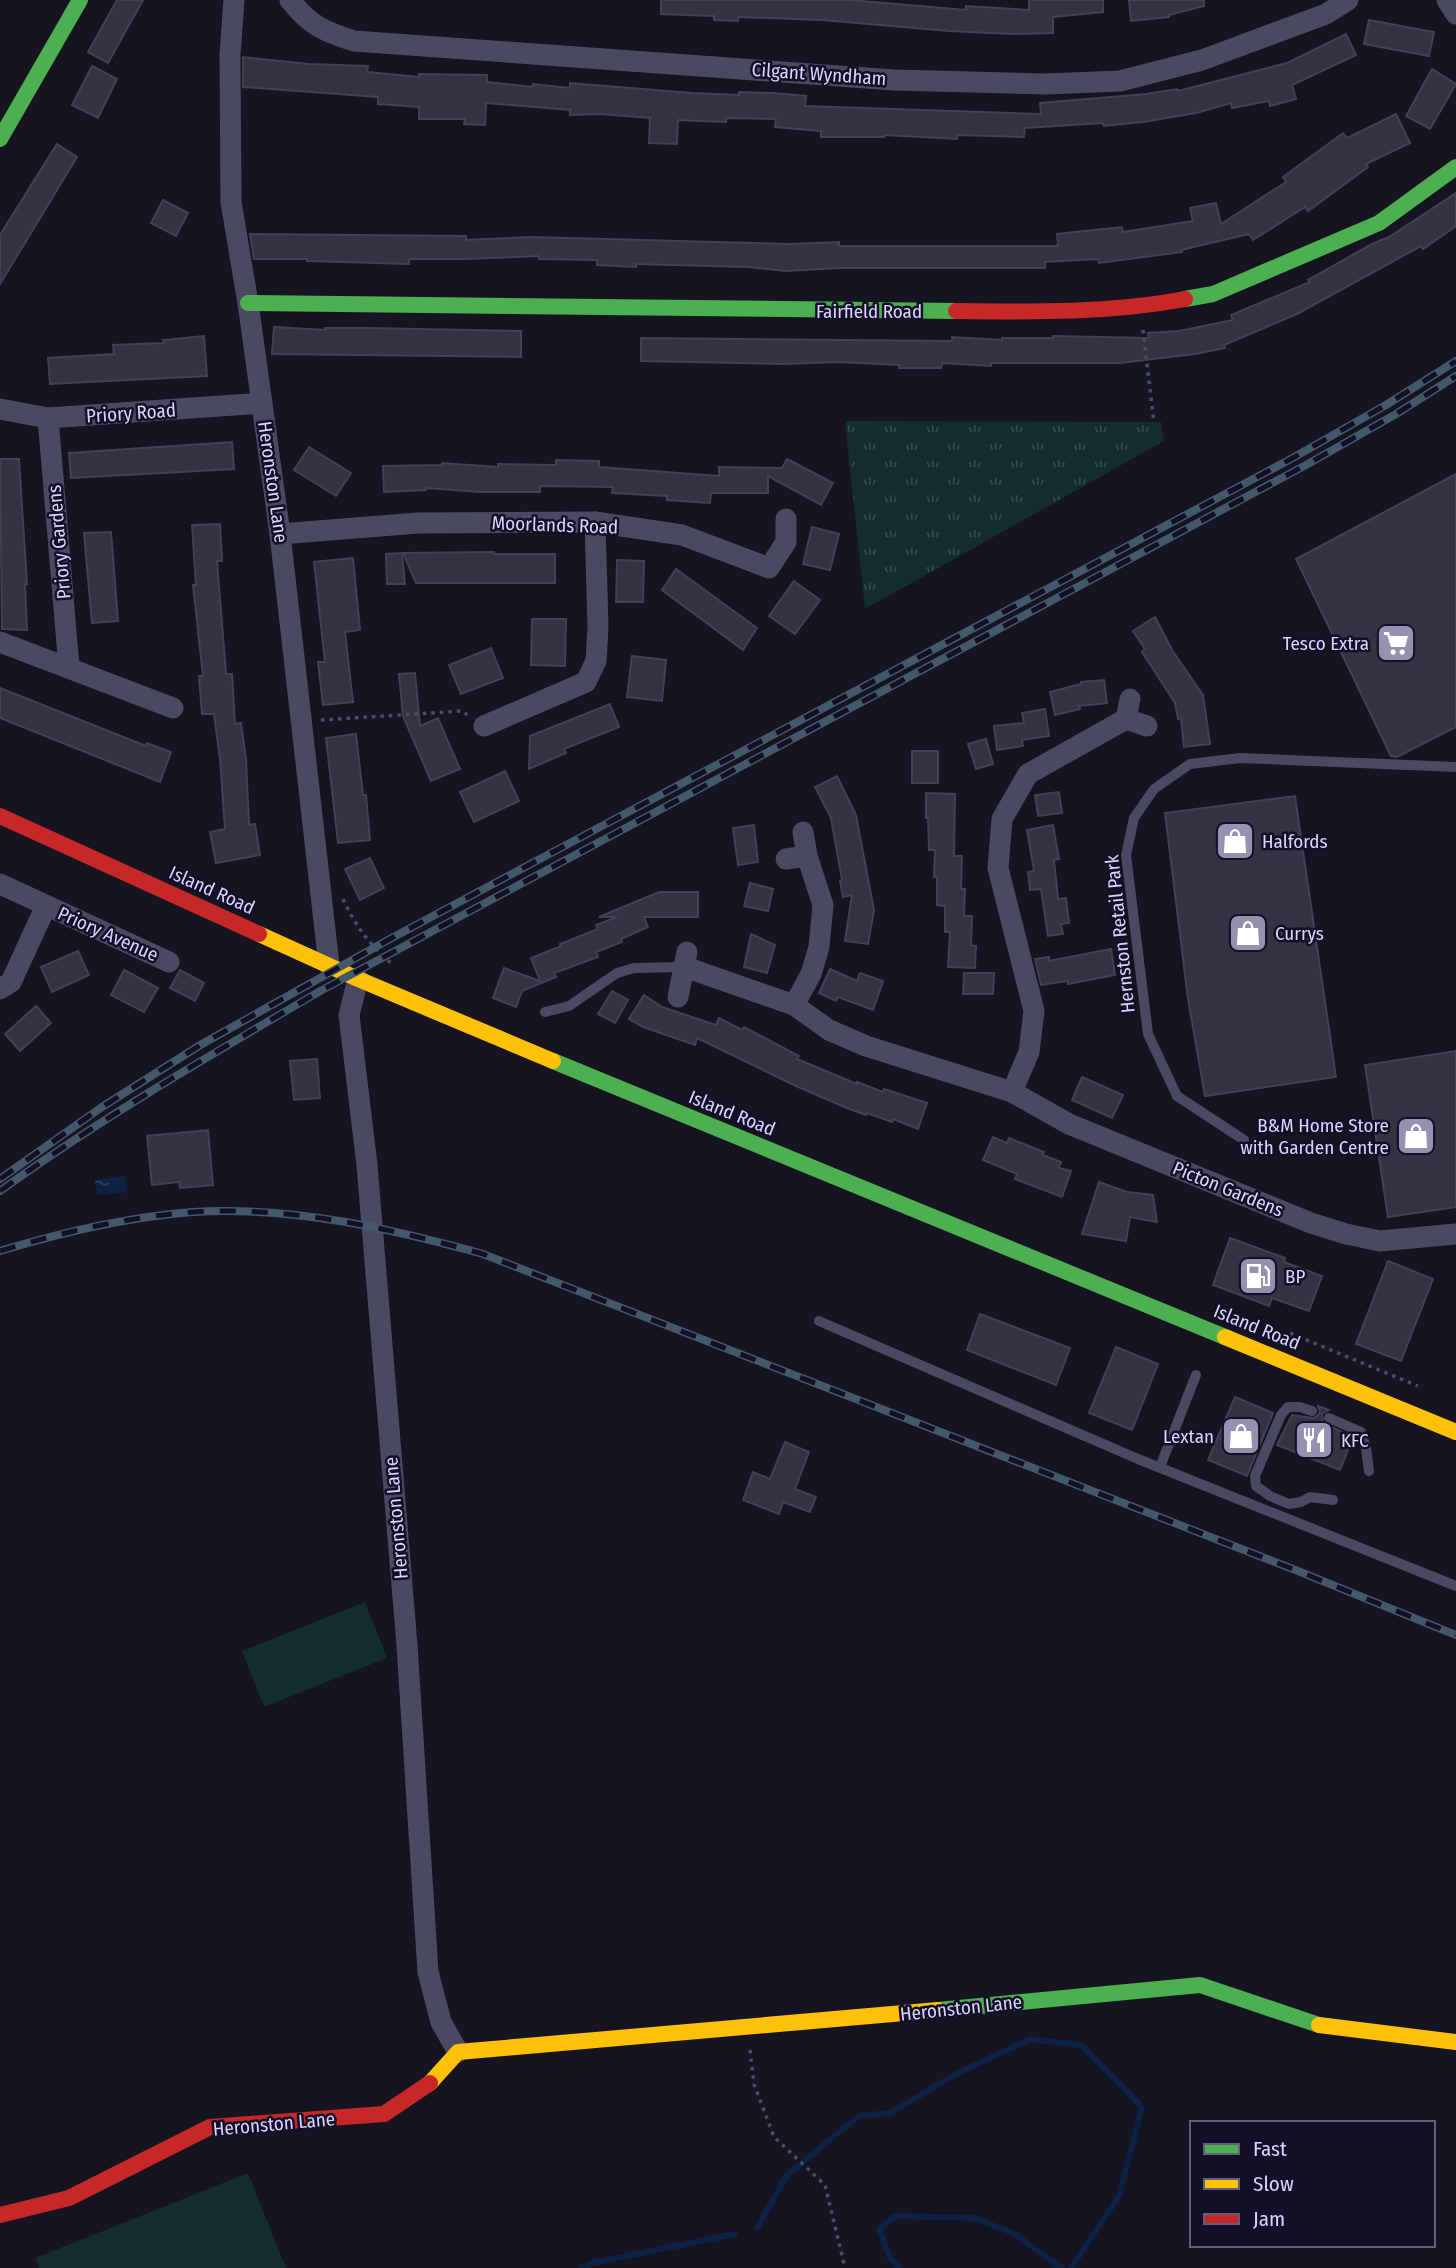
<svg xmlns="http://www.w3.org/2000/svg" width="1456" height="2268" font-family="'Fira Sans Condensed',sans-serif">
	<defs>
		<pattern id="grass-tufts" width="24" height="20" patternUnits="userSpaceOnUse" patternTransform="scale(1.75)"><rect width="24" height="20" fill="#132c2d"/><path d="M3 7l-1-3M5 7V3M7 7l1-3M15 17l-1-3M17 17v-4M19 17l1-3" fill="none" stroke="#354a4c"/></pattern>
		<pattern id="water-ripples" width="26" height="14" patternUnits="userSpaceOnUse" patternTransform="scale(1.75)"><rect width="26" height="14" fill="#0d2144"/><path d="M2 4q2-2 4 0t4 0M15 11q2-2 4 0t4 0" fill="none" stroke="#304060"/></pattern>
	</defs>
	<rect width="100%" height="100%" fill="#161421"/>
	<path fill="url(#grass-tufts)" d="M845,421L1161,422L1164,441L865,609Z"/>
	<g fill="#132c2d">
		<path d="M365,1602L387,1658L264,1707L242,1651Z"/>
		<path d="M248,2173L286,2268H39L35,2258Z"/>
	</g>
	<path fill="url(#water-ripples)" d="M125,1176L127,1192L97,1195L95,1180Z"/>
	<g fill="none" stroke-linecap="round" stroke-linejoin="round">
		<g stroke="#0d2144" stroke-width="6">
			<path d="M757,2228L787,2175L859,2116L890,2113L956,2074L1030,2039L1081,2045L1142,2107L1119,2196L1071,2268"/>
			<path d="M581,2268L592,2263L735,2234"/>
			<path d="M899,2268L890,2258L879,2229L895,2216L974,2218L1013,2233L1062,2268"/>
		</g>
	</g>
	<g fill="#343243" stroke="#433f54" stroke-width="2">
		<path d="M117,0H143L108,63L88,52Z"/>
		<path d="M661,0H850L966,10V6L1029,10V0H1103V12L1053,17V33L1013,34L949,31L822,20L738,17V21L714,20V16L661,14Z"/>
		<path d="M1129,0H1204V6L1169,15V17L1131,21Z"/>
		<path d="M1369,20L1434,32L1429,56L1364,44Z"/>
		<path d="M1346,34L1356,55L1292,85L1296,99L1270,106L1269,101L1232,108L1231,103L1196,113L1143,122L1104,126L1103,123L1025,128L1024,137L957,135V139L884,135V137H821V131L775,127L776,119L726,118V122L678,120L677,144L649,143L650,118L600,114L570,115V110L486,103L485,125L464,124L465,119H419V107L378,104V97L243,87V57L308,64L368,66L367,72L419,77V74L487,75V82L533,87V84L570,88V83L692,93L739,95V92L774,93L806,96L805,106L1041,114L1040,103L1146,94L1177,89L1178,91L1287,63Z"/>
		<path d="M92,66L117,79L98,118L72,105Z"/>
		<path d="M1432,69L1456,84L1430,129L1406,116Z"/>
		<path d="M1396,114L1410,143L1366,164L1368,167L1308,211L1305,207L1253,240L1249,234L1181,250L1182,252L1099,263L1098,259L1045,262V268H840L786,271L747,267L636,264V267L597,265V260L539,259V256L464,259H409V264L307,261V259H254L250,234L466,236V240L530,237L791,244L839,242V246H1058L1057,234L1122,227L1123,232L1193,221L1190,208L1216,203L1221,224L1286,182L1283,177L1343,133L1347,138Z"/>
		<path d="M57,144L77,157L0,284V235Z"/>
		<path d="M1456,193V226L1423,249L1421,246L1297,314L1224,345L1225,348L1195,354L1120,363H991V366L942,363L941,368H899V365L838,362L784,364L641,361V338L952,341V337L1002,340V338H1053V336L1149,338L1148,333L1179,331L1233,320L1231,315L1310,282L1308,280L1372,244L1389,237Z"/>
		<path d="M163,200L188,213L176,236L151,223Z"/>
		<path d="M274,327L325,330V328H366L521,331V357L272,354Z"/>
		<path d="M204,336L207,376L50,384L48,358L114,354L113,345L164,343L163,340Z"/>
		<path d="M232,442L234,469L71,478L69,453Z"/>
		<path d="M309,447L351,473L336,496L294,470Z"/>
		<path d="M0,459H19L27,584H25L27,630L2,629Z"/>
		<path d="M787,459L833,483L821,505L768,476V493H711L710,503L667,500V496L612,493L613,487L540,486V492H480L426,488V490L384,492L383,466L442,465V463L498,467V464L556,465V460L599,461V467L719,476V467L782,468Z"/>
		<path d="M1456,474V727L1397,757L1391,756L1296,559Z"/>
		<path d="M220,524L222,561H217L226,674H232L235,724L241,723L246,759L249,825L255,824L260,855L216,863L210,832L225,829L220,759L214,714H202L199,676H203L193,585H196L192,525Z"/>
		<path d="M812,527L839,534L830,570L803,564Z"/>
		<path d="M111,532L118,621L92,623L84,533Z"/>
		<path d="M494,552V554H555V583H416L403,553Z"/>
		<path d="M402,553L405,584H387L386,554Z"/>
		<path d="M353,558L360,630L345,632L353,702L323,705L318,662H325L314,562Z"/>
		<path d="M617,560L644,561L643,602H616Z"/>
		<path d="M676,569L757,628L743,650L662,590Z"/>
		<path d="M794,581L820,600L795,634L769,616Z"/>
		<path d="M1155,617L1172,650L1203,695L1210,744L1184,747L1181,718L1178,719L1175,703L1142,652L1145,649L1133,631Z"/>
		<path d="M532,619H566L565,666L531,665Z"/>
		<path d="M491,648L503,678L461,694L449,665Z"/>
		<path d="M632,656L666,660L662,701L627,697Z"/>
		<path d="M415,673L420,726L438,718L460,769L431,781L403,716L399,674Z"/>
		<path d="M1104,680L1107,703L1079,706L1080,709L1055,715L1050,692L1081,684V682Z"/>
		<path d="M0,688L146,746L147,743L171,752L160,782L0,718Z"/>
		<path d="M610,704L619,727L564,749L566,753L529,769L530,736Z"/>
		<path d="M1045,709L1049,736L1022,740L1023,746L997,750L994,726L1024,723L1022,713Z"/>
		<path d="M356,734L363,795H366L370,840L338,843L326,738Z"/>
		<path d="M986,739L993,764L976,769L968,744Z"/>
		<rect x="912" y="751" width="26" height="32"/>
		<path d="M505,771L519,801L474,822L460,792Z"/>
		<path d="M837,776L856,815L862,847L874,910L868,944L845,941L852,895L843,897L840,881L842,880L831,818L815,787Z"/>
		<path d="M1059,792L1062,813L1038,816L1035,795Z"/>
		<path d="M926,793L955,794L954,856H962L961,889H965L964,916H972L971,945L976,946L975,968L948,967L950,932H945V906L937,905V877H934L935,850H929L928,818H926Z"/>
		<path d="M1295,796L1336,1077L1205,1096L1188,999L1165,813Z"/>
		<path d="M754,825L758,862L738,865L733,828Z"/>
		<path d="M1053,825L1059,859L1054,860L1058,899L1066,898L1069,923L1061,924L1063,934L1048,936L1041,889L1030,890L1028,872L1034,871L1027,830Z"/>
		<path d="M370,858L384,888L360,900L345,869Z"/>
		<path d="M750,883L773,889L768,911L744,906Z"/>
		<path d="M659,892H698V917H644L648,927L621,939L622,942L596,952L598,957L554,973L556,977L522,991L516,1007L493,998L504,968L540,981L531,958L561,946L560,944L598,929L596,925L617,917H599Z"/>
		<path d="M751,934L775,945L767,973L744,967Z"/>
		<path d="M1111,949L1115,975L1068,984V981L1041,985L1035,959L1049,957V961Z"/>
		<path d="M78,951L89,975L52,992L41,967Z"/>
		<path d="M830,969L857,981L860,973L883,981L873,1010L838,997L836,1001L819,993Z"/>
		<path d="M124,970L158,988L144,1012L111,995Z"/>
		<path d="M180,970L204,983L195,1001L170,988Z"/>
		<path d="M964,973H994L993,994H963Z"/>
		<path d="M612,991L628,1000L615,1023L598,1014Z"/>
		<path d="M644,995L662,1007L716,1025L719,1018L742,1030L744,1027L799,1056L797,1059L857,1084V1082L883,1092L884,1089L927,1103L918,1129L893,1119L892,1122L867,1113L866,1115L847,1108L796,1086L697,1038L695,1045L643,1027L629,1019Z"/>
		<path d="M36,1006L51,1023L20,1051L5,1034Z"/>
		<path d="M1456,1051V1207L1388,1217L1365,1065Z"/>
		<path d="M317,1059L320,1098L294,1100L290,1061Z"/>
		<path d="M1082,1077L1123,1095L1112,1118L1072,1100Z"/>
		<path d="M208,1130L213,1185L180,1188L179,1182L152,1185L147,1136Z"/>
		<path d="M993,1137L1007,1143L1009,1138L1044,1152L1043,1155L1061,1162L1059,1168L1071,1171L1062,1197L1015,1179L1017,1174L983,1160Z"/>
		<path d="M1099,1182L1127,1192L1153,1195L1157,1222L1130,1217L1126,1241L1082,1234Z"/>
		<path d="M1230,1238L1285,1258L1284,1262L1322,1276L1309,1311L1272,1298L1269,1306L1213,1285Z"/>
		<path d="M1388,1261L1433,1279L1401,1361L1356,1344Z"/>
		<path d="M980,1314L1070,1348L1056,1385L967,1350Z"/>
		<path d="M1116,1347L1158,1364L1132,1430L1089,1413Z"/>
		<path d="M1235,1397L1273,1413L1247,1476L1208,1460Z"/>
		<path d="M1318,1406L1329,1410L1322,1414L1323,1423L1353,1437L1340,1470L1277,1445L1292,1415L1314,1418L1320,1413Z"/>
		<path d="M785,1442L809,1452L795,1489L816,1497L810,1512L783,1502L779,1514L743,1500L753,1472L770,1479Z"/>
	</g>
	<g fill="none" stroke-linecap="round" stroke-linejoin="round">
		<g stroke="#44505f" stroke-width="3.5" stroke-dasharray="3.5 5" stroke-linecap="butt">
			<path d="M1143,330L1154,423"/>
			<path d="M321,720L462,711L469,716"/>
			<path d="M343,899C356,927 369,944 392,964"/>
			<path d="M1290,1333L1418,1386"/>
			<path d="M750,2050L754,2084L774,2137L825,2185L845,2268"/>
		</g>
		<g stroke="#4a4962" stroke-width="10">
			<path d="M545,1012L569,1006L617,973L634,968L684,967"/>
			<path d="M1244,1140L1177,1096L1148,1034L1126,855L1134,818L1154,789L1190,764L1240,758L1456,767"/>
			<path d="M819,1321L1138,1459L1456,1586"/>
			<path d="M1312,1411L1300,1407H1288L1281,1415L1255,1476L1256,1486L1270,1496L1289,1504L1301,1502L1310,1497L1333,1500"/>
			<path d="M1329,1418L1361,1432L1366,1448L1369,1471"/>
			<path d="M1160,1467L1196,1375"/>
		</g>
		<g stroke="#4a4962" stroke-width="21">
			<path d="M234,0L230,55L231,202L248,303L280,534L329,965"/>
			<path d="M290,0C309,25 325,32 354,41L894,80L1046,84L1120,81L1202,60L1326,14L1348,0"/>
			<path d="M1447,0L1456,14"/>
			<path d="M0,409L48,418L262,403"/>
			<path d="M48,418L69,667"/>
			<path d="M280,534L418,523L595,522L682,535L769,568L786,542V519"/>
			<path d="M0,642L173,708"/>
			<path d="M1126,719L1147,726"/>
			<path d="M484,726L586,682L596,661L598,628L595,522"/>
			<path d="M786,859L807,856"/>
			<path d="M0,884L169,962"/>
			<path d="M685,967L794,1005L829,1030L866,1046L1012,1092L1069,1124L1311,1223L1346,1234L1380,1241L1456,1234"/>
			<path d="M358,979L349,1015L367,1165L407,1645L428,1972L441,2022L458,2052"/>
			<path d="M0,989L11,982L46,906"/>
			<path d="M678,997L687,952"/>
			<path d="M794,1005L811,974L819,947L823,905L807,856L803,832"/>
			<path d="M1012,1092L1029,1052L1034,1011L998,868L1002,819L1028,774L1126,719L1130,699"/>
		</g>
		<g stroke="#4caf50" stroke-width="16">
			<path d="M0,139L80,0"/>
			<path d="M1185,299L1213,294L1379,223L1456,167"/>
			<path d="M248,303L956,311"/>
			<path d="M553,1061L1225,1337"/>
			<path d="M938,2010L1200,1985L1319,2025"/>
		</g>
		<g stroke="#ffc107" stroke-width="16">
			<path d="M259,934L358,979L553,1061"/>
			<path d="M1225,1337L1456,1432"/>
			<path d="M1319,2025L1456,2042"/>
			<path d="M430,2083L458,2052L938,2010"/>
		</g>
		<g stroke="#c62828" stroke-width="16">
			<path d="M956,311C1033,312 1110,313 1185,299"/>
			<path d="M0,816L259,934"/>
			<path d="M0,2215L69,2198L210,2127L384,2114L430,2083"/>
		</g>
		<g stroke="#43596b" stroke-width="8">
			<g id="rail">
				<path d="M0,1179L102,1107L202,1044L388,940L1289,460L1386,405L1456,361"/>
				<path d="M0,1191C103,1117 212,1054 322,990L1306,465L1396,414L1456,376"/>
				<path d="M0,1251C63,1232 127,1217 193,1212C291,1206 389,1228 483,1254L1298,1571L1456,1635"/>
			</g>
		</g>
		<use href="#rail" stroke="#130f26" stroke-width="5" stroke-dasharray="16" stroke-linecap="butt"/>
	</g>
	<defs>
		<g id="supermarket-square" transform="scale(2.0125)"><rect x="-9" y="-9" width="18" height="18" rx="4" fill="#9591b1" stroke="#130f26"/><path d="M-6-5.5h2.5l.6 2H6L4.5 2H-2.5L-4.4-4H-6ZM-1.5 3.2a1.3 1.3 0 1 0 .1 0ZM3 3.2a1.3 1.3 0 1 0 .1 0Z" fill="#fff"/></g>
		<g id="shop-square" transform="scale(2.0125)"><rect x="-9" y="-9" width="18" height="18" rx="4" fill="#9591b1" stroke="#130f26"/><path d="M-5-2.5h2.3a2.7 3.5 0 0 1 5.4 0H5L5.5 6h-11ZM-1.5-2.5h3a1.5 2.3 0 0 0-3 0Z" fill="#fff"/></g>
		<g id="fuel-square" transform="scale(2.0125)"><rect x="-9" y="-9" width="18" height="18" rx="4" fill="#9591b1" stroke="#130f26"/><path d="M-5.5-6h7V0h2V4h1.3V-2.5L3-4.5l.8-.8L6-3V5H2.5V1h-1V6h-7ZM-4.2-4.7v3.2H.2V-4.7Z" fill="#fff"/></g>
		<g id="restaurant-square" transform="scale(2.0125)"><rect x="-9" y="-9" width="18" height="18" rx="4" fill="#9591b1" stroke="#130f26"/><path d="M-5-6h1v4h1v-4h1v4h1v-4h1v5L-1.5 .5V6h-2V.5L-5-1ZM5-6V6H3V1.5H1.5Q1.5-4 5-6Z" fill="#fff"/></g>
	</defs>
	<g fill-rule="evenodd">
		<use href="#supermarket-square" x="1396" y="643"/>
		<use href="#shop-square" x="1235" y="841"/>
		<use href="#shop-square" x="1248" y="933"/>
		<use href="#shop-square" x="1416" y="1136"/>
		<use href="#fuel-square" x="1258" y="1276"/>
		<use href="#shop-square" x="1241" y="1436"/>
		<use href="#restaurant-square" x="1314" y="1440"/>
	</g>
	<g text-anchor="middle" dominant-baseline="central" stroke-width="5" stroke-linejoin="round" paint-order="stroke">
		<g font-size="19" fill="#d9d4ff" stroke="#130f26">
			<text transform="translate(819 74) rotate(4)">Cilgant Wyndham</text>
			<text x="869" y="311">Fairfield Road</text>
			<text transform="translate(131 413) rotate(-4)">Priory Road</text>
			<text transform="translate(273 482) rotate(82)">Heronston Lane</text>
			<text transform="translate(555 525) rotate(2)">Moorlands Road</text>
			<text transform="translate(59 542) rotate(-95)">Priory Gardens</text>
			<text transform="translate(212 890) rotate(24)">Island Road</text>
			<text transform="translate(108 934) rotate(24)">Priory Avenue</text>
			<text transform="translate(1120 934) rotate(-96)">Hernston Retail Park</text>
			<text transform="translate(732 1113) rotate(22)">Island Road</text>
			<text transform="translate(1228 1189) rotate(22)">Picton Gardens</text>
			<text transform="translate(1257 1327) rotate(22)">Island Road</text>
			<text transform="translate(396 1518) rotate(-95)">Heronston Lane</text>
			<text transform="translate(961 2008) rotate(-6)">Heronston Lane</text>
			<text transform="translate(274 2124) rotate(-5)">Heronston Lane</text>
		</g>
		<g font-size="19" fill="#d9d4ff" stroke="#130f26" text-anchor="start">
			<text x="1369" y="643" text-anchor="end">Tesco Extra</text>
			<text x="1262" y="841">Halfords</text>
			<text x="1275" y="933">Currys</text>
			<text x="1389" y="1125" text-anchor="end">B&amp;M Home Store<tspan x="1389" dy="22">with Garden Centre</tspan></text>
			<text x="1285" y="1276">BP</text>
			<text x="1214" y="1436" text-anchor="end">Lextan</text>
			<text x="1341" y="1440">KFC</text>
		</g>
	</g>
	<rect x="1190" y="2121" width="245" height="126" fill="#130f26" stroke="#625e7d" stroke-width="2"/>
	<rect x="1204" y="2144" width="35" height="10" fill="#4caf50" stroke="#625e7d" stroke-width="2"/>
	<text x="1253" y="2156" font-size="21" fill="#d9d4ff">Fast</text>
	<rect x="1204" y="2179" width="35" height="10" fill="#ffc107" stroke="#625e7d" stroke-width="2"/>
	<text x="1253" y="2191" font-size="21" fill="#d9d4ff">Slow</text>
	<rect x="1204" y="2214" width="35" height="10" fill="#c62828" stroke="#625e7d" stroke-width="2"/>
	<text x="1253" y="2226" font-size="21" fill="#d9d4ff">Jam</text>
</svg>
